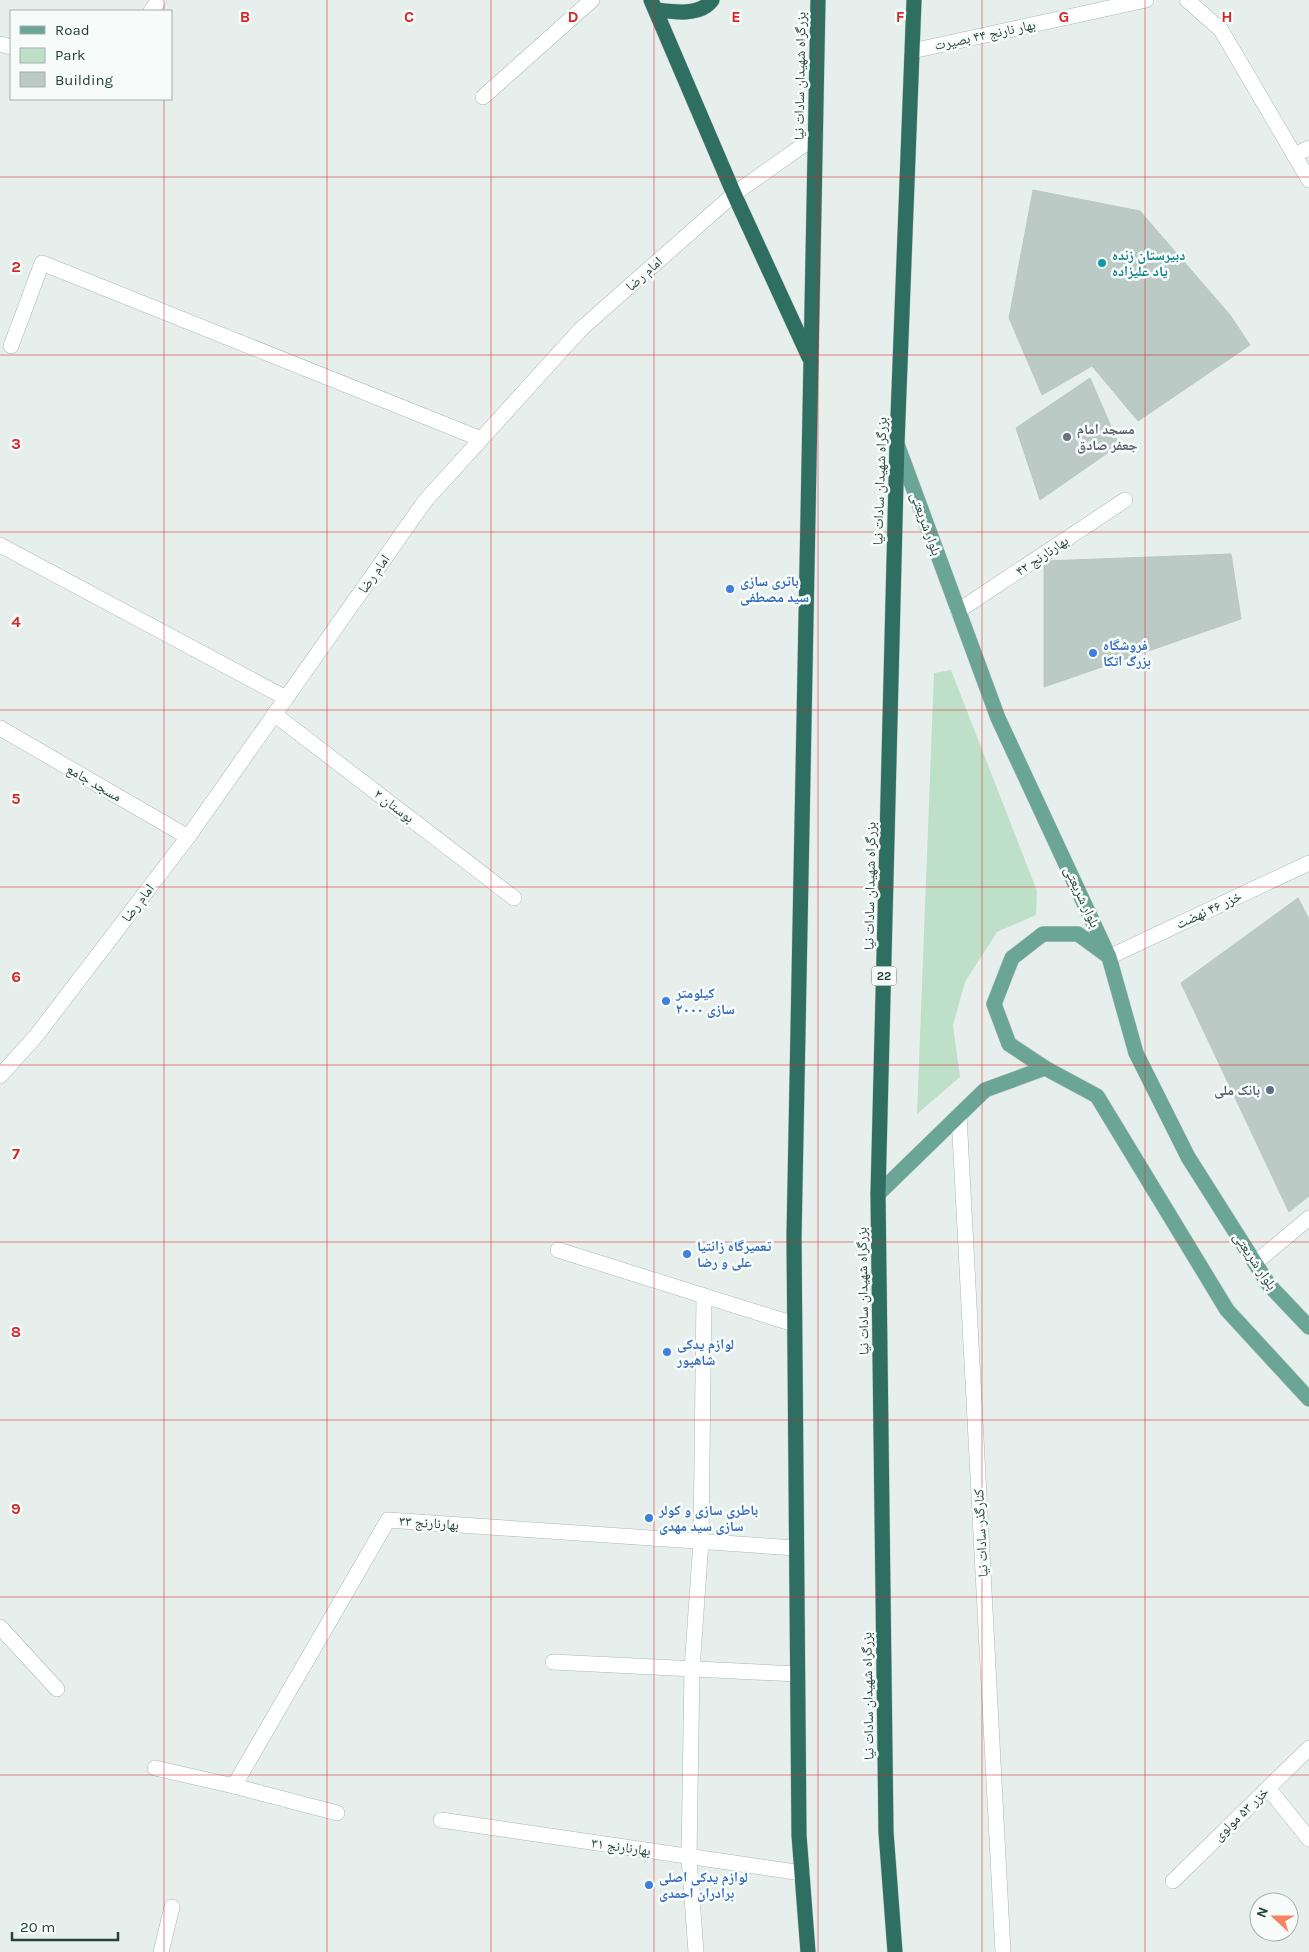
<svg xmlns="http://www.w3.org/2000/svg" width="1309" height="1952" font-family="Karla,'Noto Naskh Arabic',sans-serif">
	<rect width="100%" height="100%" fill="#e6efeb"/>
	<path fill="#bfe0c8" d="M951,670L1037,891L1036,915L997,932L965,982L953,1025L960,1077L917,1114L934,673Z"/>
	<g fill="#bbcac4" stroke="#b8c9c2">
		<path d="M1033,190L1140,211L1230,315L1250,345L1138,421L1092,366L1042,395L1009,318Z"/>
		<path d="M1090,378L1119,445L1040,500L1016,428Z"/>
		<path d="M1231,554L1241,619L1044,687V561Z"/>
		<path d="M1298,898L1309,919V1196L1289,1212L1181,983Z"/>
	</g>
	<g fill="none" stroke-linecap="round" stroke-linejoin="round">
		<g stroke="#a8b8b2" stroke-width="16">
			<g id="street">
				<path d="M1187,0L1221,30L1309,180"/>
				<path d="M151,11L159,0"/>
				<path d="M0,44L11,47"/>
				<path d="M912,51L1146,0"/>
				<path d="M483,97L592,0"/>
				<path d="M1294,155L1309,148"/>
				<path d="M11,346L42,263L481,439"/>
				<path d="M0,545L286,698"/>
				<path d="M958,611L1125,500"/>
				<path d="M274,714L514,898"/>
				<path d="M0,728L188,837"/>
				<path d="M0,1076L36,1036L188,837L425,501L581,329L734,194L816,136"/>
				<path d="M959,1115L1003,1952"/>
				<path d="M558,1250L794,1324"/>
				<path d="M1255,1263L1309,1218"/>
				<path d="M0,1627L57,1689"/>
				<path d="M553,1662L797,1674"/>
				<path d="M155,1768L234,1786L388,1520L796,1548"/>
				<path d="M234,1786L337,1813"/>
				<path d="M1268,1788L1309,1839"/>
				<path d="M441,1820L802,1873"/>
				<path d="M1173,1881L1309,1748"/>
				<path d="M161,1952L172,1907"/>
				<path d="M696,1952L689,1857L692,1669L701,1541L704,1296"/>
			</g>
		</g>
		<g stroke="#a4bbb3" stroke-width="16">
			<path id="secondary" d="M1109,957L1309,863"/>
		</g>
		<g stroke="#c2cac8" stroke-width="16">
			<g id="primary">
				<path d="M897,444L998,718L1109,957L1136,1053L1188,1157L1269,1285L1309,1327"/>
				<path d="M1045,1068L1009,1044L994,1004L1012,958L1043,934H1078L1108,956"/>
				<path d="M878,1194L985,1090L1045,1068L1097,1096L1227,1310L1309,1399"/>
			</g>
		</g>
		<g stroke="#c2cac8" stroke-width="16">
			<g id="highway">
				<path d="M651,0L734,194L809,357"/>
				<path d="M657,10C673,12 701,16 712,0"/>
				<path d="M808,1952L799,1835L794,1237L818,0"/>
				<path d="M895,1952L886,1832L878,1194L897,443L914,0"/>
			</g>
		</g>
		<use href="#street" stroke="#fff" stroke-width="15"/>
		<use href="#secondary" stroke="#fff" stroke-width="15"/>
		<use href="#primary" stroke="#6aa596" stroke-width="15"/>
		<use href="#highway" stroke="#2f6f62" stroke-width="15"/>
	</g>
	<path fill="none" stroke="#d62828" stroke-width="1" stroke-opacity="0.55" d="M164,0V11M327,0V1952M491,0V1952M654,0V1952M818,0V1952M982,0V1952M1145,0V1952M164,99V1952M0,177H1309M0,355H1309M0,532H1309M0,710H1309M0,887H1309M0,1065H1309M0,1242H1309M0,1420H1309M0,1597H1309M0,1775H1309"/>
	<circle fill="#0f9aa8" stroke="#f7fbf9" stroke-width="2" cx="1102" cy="263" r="5"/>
	<circle fill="#6b7280" stroke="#f7fbf9" stroke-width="2" cx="1067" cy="437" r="5"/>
	<g fill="#3f7fe0" stroke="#f7fbf9" stroke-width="2">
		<circle cx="730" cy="589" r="5"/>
		<circle cx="1093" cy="653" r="5"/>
		<circle cx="666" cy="1001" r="5"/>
		<circle cx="687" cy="1254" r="5"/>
		<circle cx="667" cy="1352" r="5"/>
		<circle cx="649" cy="1518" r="5"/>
		<circle cx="649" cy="1885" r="5"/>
	</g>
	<circle fill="#5c6f8a" stroke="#f7fbf9" stroke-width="2" cx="1270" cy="1090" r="5"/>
	<g text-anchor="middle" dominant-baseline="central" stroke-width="5" stroke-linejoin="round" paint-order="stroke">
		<rect fill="#f7fbf9" stroke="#637a73" stroke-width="1" x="871.5" y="966.5" width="25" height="19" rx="4"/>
		<g font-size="12" font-weight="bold" fill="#24423a">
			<text x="884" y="976">22</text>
		</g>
		<g font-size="14" fill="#24423a" stroke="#f7fbf9">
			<text transform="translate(985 35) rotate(-12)">بهار نارنج ۴۴ بصیرت</text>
			<text transform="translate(800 76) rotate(-89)">بزرگراه شهیدان سادات نیا</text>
			<text transform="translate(644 274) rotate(-42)">امام رضا</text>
			<text transform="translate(880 481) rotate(-88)">بزرگراه شهیدان سادات نیا</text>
			<text transform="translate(926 524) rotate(70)">بلوار شریعتی</text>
			<text transform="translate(1042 556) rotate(-34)">بهارنارنج ۴۲</text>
			<text transform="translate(374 574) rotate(-55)">امام رضا</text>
			<text transform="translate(94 783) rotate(30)">مسجد جامع</text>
			<text transform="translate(394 806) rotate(37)">بوستان ۲</text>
			<text transform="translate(870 886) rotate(-89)">بزرگراه شهیدان سادات نیا</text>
			<text transform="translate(1082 897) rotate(65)">بلوار شریعتی</text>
			<text transform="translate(138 903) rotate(-53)">امام رضا</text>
			<text transform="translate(1209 910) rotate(-25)">خزر ۴۶ نهضت</text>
			<text transform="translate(1255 1261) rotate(56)">بلوار شریعتی</text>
			<text transform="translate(863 1291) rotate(-91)">بزرگراه شهیدان سادات نیا</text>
			<text transform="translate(429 1523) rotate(4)">بهارنارنج ۳۳</text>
			<text transform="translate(981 1533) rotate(-93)">کنارگذر سادات نیا</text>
			<text transform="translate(868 1696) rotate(-91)">بزرگراه شهیدان سادات نیا</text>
			<text transform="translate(1241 1814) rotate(-44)">خزر ۵۳ مولوی</text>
			<text transform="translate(621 1847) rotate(8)">بهارنارنج ۳۱</text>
		</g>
		<g font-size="14" font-weight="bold" fill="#0d838f" stroke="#f7fbf9" text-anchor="start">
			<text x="1112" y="255">دبیرستان زنده<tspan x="1112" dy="16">یاد علیزاده</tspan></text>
		</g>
		<g font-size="14" font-weight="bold" fill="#5b616d" stroke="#f7fbf9" text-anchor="start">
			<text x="1077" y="429">مسجد امام<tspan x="1077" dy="16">جعفر صادق</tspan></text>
		</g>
		<g font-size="14" font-weight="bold" fill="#366cbe" stroke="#f7fbf9" text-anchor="start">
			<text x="740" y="581">باتری سازی<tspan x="740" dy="16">سید مصطفی</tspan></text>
			<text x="1103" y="645">فروشگاه<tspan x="1103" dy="16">بزرگ اتکا</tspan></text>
			<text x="676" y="993">کیلومتر<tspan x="676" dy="16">سازی ۲۰۰۰</tspan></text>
			<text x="697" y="1246">تعمیرگاه زانتیا<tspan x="697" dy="16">علی و رضا</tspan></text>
			<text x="677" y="1344">لوازم یدکی<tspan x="677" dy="16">شاهپور</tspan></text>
			<text x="659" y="1510">باطری سازی و کولر<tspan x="659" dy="16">سازی سید مهدی</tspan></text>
			<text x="659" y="1877">لوازم یدکی اصلی<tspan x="659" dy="16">برادران احمدی</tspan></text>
		</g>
		<g font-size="14" font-weight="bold" fill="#4e5e75" stroke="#f7fbf9" text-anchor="end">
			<text x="1260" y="1090">بانک ملی</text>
		</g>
	</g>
	<g font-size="16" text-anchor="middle" font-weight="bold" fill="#d62828" stroke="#f7fbf9" stroke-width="5" stroke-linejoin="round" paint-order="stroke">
		<text x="245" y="22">B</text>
		<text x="409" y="22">C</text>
		<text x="573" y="22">D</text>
		<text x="736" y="22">E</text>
		<text x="900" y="22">F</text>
		<text x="1064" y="22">G</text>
		<text x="1227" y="22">H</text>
		<text x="16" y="272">2</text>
		<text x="16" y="449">3</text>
		<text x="16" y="627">4</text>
		<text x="16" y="804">5</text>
		<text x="16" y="982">6</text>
		<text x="16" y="1159">7</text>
		<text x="16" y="1337">8</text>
		<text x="16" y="1514">9</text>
	</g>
	<rect x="10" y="10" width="162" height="90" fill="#f7fbf9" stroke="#a3b1ad"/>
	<rect x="20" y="26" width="25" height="8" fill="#6aa596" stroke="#a3b1ad"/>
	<text x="55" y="35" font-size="15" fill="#24423a">Road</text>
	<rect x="20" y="48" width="25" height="15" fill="#bfe0c8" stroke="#a3b1ad"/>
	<text x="55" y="60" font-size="15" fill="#24423a">Park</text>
	<rect x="20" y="72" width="25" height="15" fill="#bbcac4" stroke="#a3b1ad"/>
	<text x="55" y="85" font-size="15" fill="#24423a">Building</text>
	<g transform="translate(1274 1917) rotate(291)"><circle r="24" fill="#f7fbf9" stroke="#a3b1ad"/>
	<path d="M0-4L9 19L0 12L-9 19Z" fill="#f4845f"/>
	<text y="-8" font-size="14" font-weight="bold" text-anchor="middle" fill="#24423a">N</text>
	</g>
	<path d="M12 1932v8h106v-8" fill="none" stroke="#24423a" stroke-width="2.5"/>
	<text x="20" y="1932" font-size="15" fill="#24423a" stroke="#f7fbf9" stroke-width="4" paint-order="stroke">20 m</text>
</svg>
